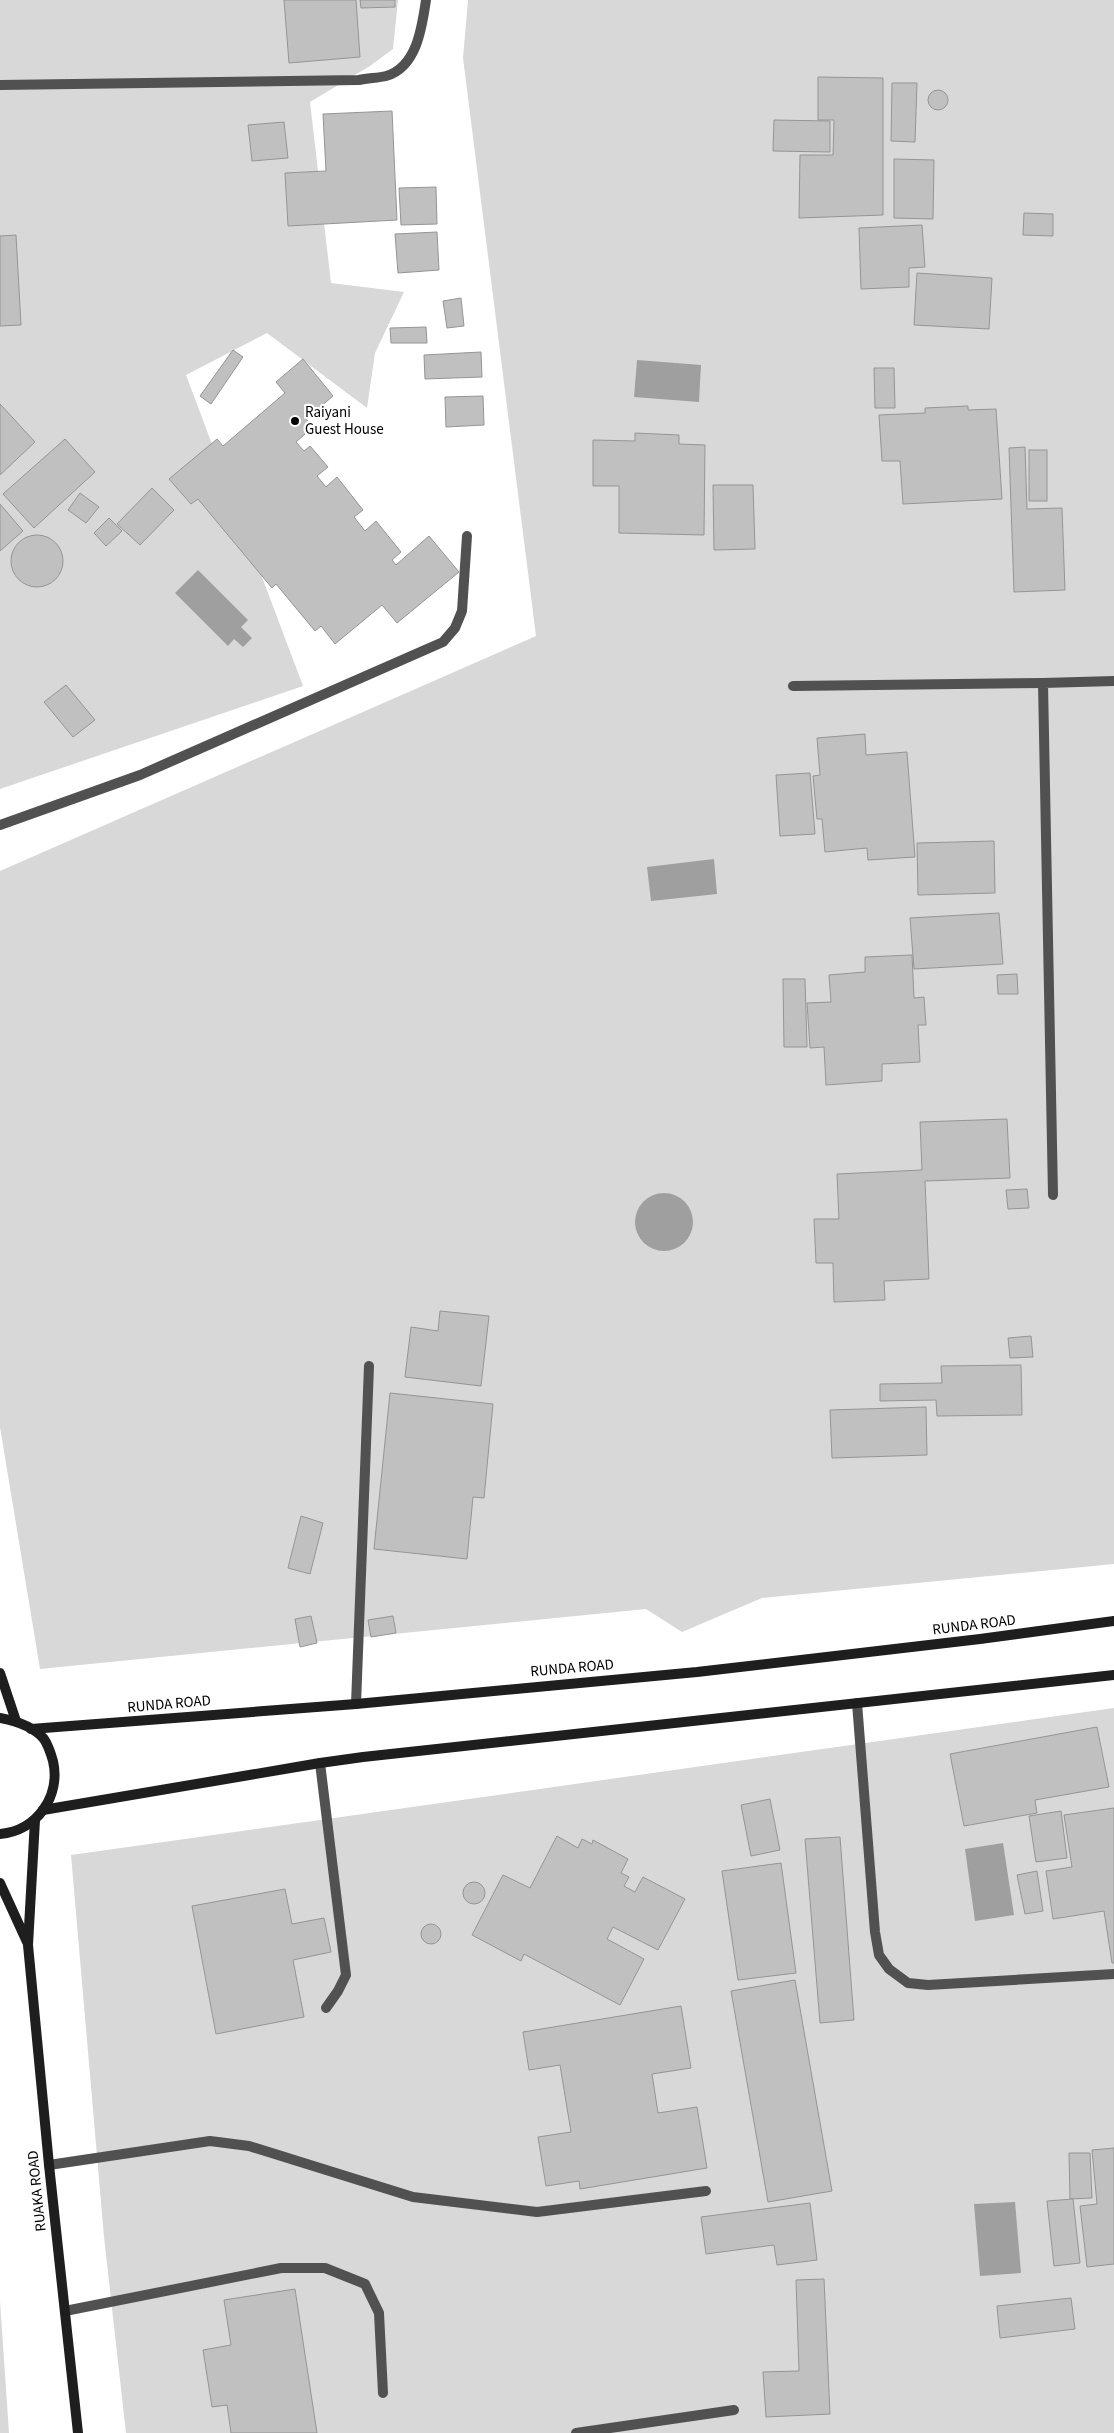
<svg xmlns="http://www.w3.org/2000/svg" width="1114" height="2433" font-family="'Source Sans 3',sans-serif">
	<rect width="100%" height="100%" fill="#fff"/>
	<g fill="#d8d8d8">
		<path d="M0,0H398L393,49L370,66L310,102L331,283L404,292L375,353L367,408L267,333L186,375L303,686L0,789Z"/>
		<path d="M468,0H1114V1564L762,1598L682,1632L646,1609L40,1669L0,1427V871L536,636L463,58Z"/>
		<path d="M1114,1708V2433H126L104,2237L71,1855Z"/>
		<path d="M0,2301L9,2433H0Z"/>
	</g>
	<g fill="#9f9f9f">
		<path d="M637,360L701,365L699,402L634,397Z"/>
		<path d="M198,570L248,620L241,627L252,638L243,647L234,639L228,646L175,593Z"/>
		<path d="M714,859L717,894L651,901L647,867Z"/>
		<circle cx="664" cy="1222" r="29"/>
		<path d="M1003,1843L1014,1915L975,1921L965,1849Z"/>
		<path d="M1015,2202L1021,2273L980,2276L974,2204Z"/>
	</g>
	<g fill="#c0c0c0" stroke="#959595">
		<path d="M284,0H356L360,57L289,63Z"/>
		<path d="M360,0H395V7L361,8Z"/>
		<path d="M818,77L883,78V215L799,218L800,155H833L834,120H818Z"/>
		<path d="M892,83H917L915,142L891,141Z"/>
		<circle cx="938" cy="100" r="10"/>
		<path d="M392,111L397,220L288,226L285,173L326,171L323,114Z"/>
		<path d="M774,120L830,121V152L773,151Z"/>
		<path d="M284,122L288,158L252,161L248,125Z"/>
		<path d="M894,159L934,160L933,219L894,218Z"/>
		<path d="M436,187L437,224L401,225L399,188Z"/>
		<path d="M1024,213L1053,214V236L1023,235Z"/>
		<path d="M922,225L925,267L909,268V287L861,289L859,228Z"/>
		<path d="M437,232L439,270L398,273L395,234Z"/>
		<path d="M16,235L21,325L0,326V236Z"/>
		<path d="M917,273L992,278L989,329L914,325Z"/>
		<path d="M461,298L464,326L447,328L443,301Z"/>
		<path d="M426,327L427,343H391L390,328Z"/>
		<path d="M233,350L243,357L211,404L200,396Z"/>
		<path d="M481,352L482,377L425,379L424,355Z"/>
		<path d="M303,359L333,396L306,419L313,427L296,442L304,451L310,446L328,467L317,476L326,487L337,477L363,510L354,517L365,531L376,521L401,552L392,560L396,565L429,536L459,572L397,623L382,605L335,644L321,626L315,631L276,584L272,588L198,499L191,504L169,479L217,439L223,446L285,393L276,382Z"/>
		<path d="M874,368H894L895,408H875Z"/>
		<path d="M483,396L484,425L446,427L445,397Z"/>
		<path d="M0,404L35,442L0,475Z"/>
		<path d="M968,406V410L996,409L1002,499L903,504L900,461H882L879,415L925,413V408Z"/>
		<path d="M635,433L679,435V444L705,445L704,535L619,533V486H593V440L635,441Z"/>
		<path d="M65,439L95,472L34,528L3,494Z"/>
		<path d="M1025,447L1027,509L1062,508L1065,590L1014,592L1009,448Z"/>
		<rect x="1029" y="450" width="18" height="51"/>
		<path d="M713,485H753L755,549L714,550Z"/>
		<path d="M152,488L174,510L140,545L117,524Z"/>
		<path d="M80,493L99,507L86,523L68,510Z"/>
		<path d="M0,504L23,531L0,551Z"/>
		<path d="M109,518L122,531L106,546L94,533Z"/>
		<circle cx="37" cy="561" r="26"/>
		<path d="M66,685L95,720L73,737L44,702Z"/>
		<path d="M865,734L866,755L907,752L915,857L868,860L867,848L825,852L822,819H817L813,776L820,775L817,738Z"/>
		<path d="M810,773L815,834L780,836L776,775Z"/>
		<path d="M994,841L995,893L918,895L917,843Z"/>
		<path d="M999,913L1003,964L914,969L910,918Z"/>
		<path d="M912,955L914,998L924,997L926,1025H918L920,1062L882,1064V1081L826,1085L824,1047L810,1048L807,1003L831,1002L829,975L865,972V957Z"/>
		<path d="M1017,974L1018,994H998L997,975Z"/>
		<path d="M783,979H805L807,1047H784Z"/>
		<path d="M1007,1119L1010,1178L925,1181L929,1279L884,1281L885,1300L834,1302L833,1263H816L814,1219H839L837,1174L922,1170L920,1122Z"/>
		<path d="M1027,1189L1029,1208L1008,1209L1006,1190Z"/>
		<path d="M440,1311L489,1316L481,1386L405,1377L411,1327L438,1331Z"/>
		<path d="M1031,1336L1033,1357L1010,1358L1008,1338Z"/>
		<path d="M1021,1365L1022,1415L937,1416L936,1400L880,1401V1384L942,1383L941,1366Z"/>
		<path d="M390,1393L493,1404L484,1498L473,1497L467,1559L374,1549Z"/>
		<path d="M926,1407L927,1455L832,1458L830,1410Z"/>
		<path d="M301,1516L323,1523L310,1574L288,1568Z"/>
		<path d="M311,1616L317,1643L300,1647L295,1619Z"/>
		<path d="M393,1616L396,1633L371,1637L368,1620Z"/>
		<path d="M1097,1727L1109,1787L1035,1800L1037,1813L964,1826L950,1754Z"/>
		<path d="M770,1799L780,1850L751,1856L741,1805Z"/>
		<path d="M1114,1808V1963H1112L1104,1911L1053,1919L1046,1871L1072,1867L1064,1815Z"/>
		<path d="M1061,1811L1067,1858L1036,1862L1029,1816Z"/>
		<path d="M557,1836L578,1848L582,1839L592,1844L593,1840L628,1859L621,1873L629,1877L624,1886L635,1892L643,1877L685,1899L658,1950L613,1927L607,1939L644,1959L620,2005L524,1954L521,1961L472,1935L503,1875L530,1888Z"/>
		<path d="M840,1837L854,2020L820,2023L805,1839Z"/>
		<path d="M781,1863L796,1973L738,1980L722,1871Z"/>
		<path d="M1037,1871L1043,1911L1025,1914L1017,1875Z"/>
		<circle cx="474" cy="1893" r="11"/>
		<path d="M285,1889L292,1924L324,1918L331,1952L293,1960L304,2017L216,2034L192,1906Z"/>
		<circle cx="431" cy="1934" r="10"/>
		<path d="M795,1980L832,2191L768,2202L731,1991Z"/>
		<path d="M681,2006L691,2068L652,2074L658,2113L697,2107L707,2168L580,2189L579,2181L546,2186L538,2137L571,2132L560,2065L529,2070L523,2032Z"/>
		<path d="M1114,2148V2264L1087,2267L1080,2206L1097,2204L1092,2150Z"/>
		<path d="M1069,2153H1090L1092,2198L1070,2199Z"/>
		<path d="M1073,2199L1080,2263L1054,2266L1047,2201Z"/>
		<path d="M810,2203L817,2260L777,2265L774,2245L706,2254L701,2217Z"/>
		<path d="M824,2279L830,2414L766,2417L763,2372L799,2371L796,2280Z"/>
		<path d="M295,2289L317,2433H231L227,2405L212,2407L203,2350L231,2345L224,2300Z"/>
		<path d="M1071,2298L1075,2329L1000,2338L997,2306Z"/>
	</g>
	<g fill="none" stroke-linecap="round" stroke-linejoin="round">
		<g stroke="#515151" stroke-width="10">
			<path d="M0,85L359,80C368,78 378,78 386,76C417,67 422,27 426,0"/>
			<path d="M793,686L1043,683"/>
			<path d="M0,825L140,775L443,642L455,628L462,611L467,536"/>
			<path d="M1053,1195L1043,683L1114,681"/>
			<path d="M356,1704L369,1366"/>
			<path d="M320,1763L346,1975L338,1991L326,2008"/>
			<path d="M49,2165L210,2141L249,2146L413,2197L537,2212L706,2191"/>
			<path d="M65,2311L281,2268H325L365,2284L379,2313L383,2393"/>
			<path d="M576,2433L734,2410"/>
		</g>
		<path stroke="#515151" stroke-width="10" d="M857,1703L875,1932L879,1955L889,1969L908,1983L928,1985L1114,1974"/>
		<g stroke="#1e1e1e" stroke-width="10">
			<path d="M0,1673L16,1721"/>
			<path d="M0,1718C16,1721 33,1726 44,1739C48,1745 51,1754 53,1761C61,1796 37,1831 0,1834"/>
			<path d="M31,1729L356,1704L697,1672L980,1639L1114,1621"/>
			<path d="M43,1810L320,1763L363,1757L1114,1675"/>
			<path d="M35,1820L28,1945L49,2165L78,2433"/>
			<path d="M0,1883L27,1942"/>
		</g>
	</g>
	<circle fill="#000" stroke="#fff" stroke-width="2" cx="295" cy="421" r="5"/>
	<g text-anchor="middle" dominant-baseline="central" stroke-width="4.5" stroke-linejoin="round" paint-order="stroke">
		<g font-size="15" fill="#000" stroke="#fff" text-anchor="start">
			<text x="305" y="412">Raiyani<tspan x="305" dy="17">Guest House</tspan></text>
		</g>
		<g font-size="15" fill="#000" stroke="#fff">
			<text transform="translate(974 1625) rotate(-7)">RUNDA ROAD</text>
			<text transform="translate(572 1668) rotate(-5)">RUNDA ROAD</text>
			<text transform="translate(169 1704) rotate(-5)">RUNDA ROAD</text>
			<text transform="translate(37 2191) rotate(-96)">RUAKA ROAD</text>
		</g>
	</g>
</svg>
